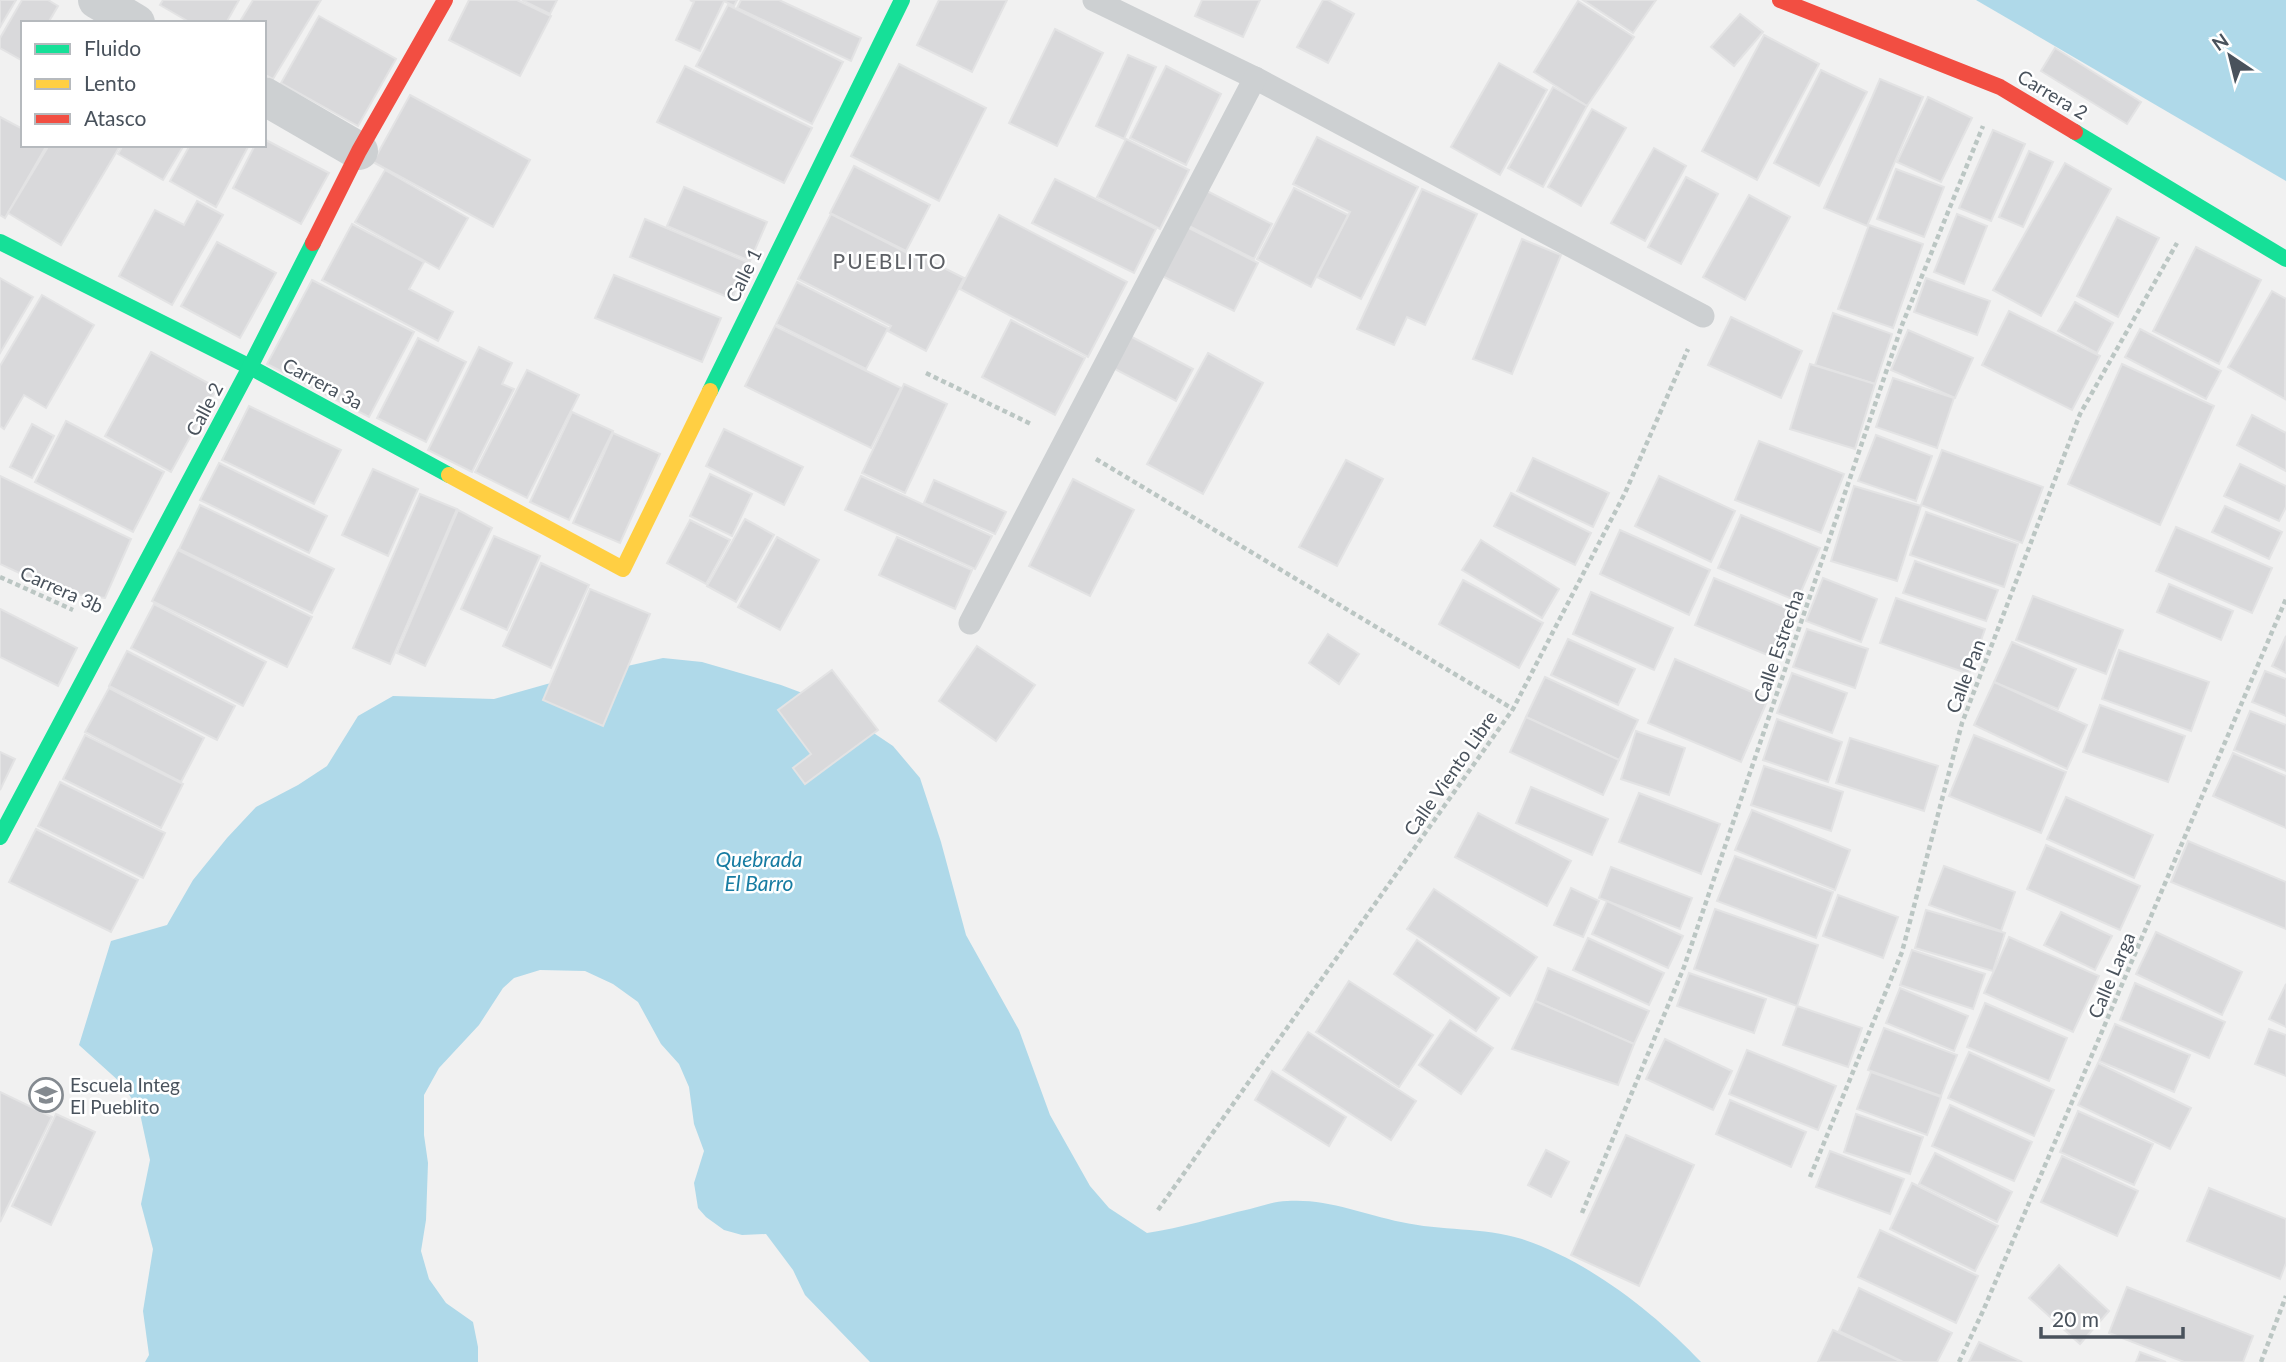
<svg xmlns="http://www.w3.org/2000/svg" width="2286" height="1362" font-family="Lato,sans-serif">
	<rect width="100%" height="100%" fill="#f1f1f1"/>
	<g fill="#afd9e9">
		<path d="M1976,0H2286V181Z"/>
		<path d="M663,658L702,662L781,685L829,703L893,746L920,778L941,842L966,935L1019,1030L1050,1115L1090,1186L1109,1208L1147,1233C1182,1228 1215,1217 1250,1209C1262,1206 1275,1201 1287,1201C1325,1198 1364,1214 1401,1222C1441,1231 1483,1227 1522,1239C1587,1260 1655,1313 1701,1362H870L805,1295L793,1270L766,1234L742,1235L724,1230L706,1217L698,1208L694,1183L704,1151L694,1124L689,1087L679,1064L661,1044L638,1002L613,984L585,971L540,970L514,978L503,988L479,1025L439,1068L424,1095V1135L428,1163L426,1220L421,1251L429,1279L446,1303L473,1322L478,1347V1362H145L149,1355L143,1311L153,1249L141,1204L150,1160L139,1109L121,1083L79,1045L111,941L167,925L193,880L227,838L256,807L298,785L327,766L358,716L393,696L494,699L547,684Z"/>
	</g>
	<g fill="#d9d9db" stroke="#e3e3e4" stroke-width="2">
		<path d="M0,0H16L0,27Z"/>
		<path d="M22,0H48L58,6L48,23H23V61L0,48V38Z"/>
		<path d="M163,0H239L226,23H191L160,5Z"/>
		<path d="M253,0H321L273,79L264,74V23H239Z"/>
		<path d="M469,0H517L551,16L520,76L449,40Z"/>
		<path d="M522,0H557L550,14Z"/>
		<path d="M690,0H737L734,6L724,1L700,51L676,40L694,2Z"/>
		<path d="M741,0H779L861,38L851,61L737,8Z"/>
		<path d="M939,0H1007L972,72L917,45Z"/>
		<path d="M1202,0H1260L1243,37L1195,16Z"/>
		<path d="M1323,0H1328L1354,14L1328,63L1297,47Z"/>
		<path d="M1583,0H1656L1633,33Z"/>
		<path d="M1578,1L1634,37L1587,106L1534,72Z"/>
		<path d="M728,5L843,62L812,124L696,66Z"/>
		<path d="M1740,14L1763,32L1734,66L1711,47Z"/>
		<path d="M319,16L396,59L358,126L281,83Z"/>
		<path d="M1055,29L1103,53L1057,146L1009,123Z"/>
		<path d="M1764,35L1819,64L1757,180L1702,151Z"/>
		<path d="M2055,48L2141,102L2127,124L2041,71Z"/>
		<path d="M1128,55L1156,67L1124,139L1096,126Z"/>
		<path d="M1499,63L1547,90L1500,175L1451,147Z"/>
		<path d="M899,64L986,108L939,201L851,156Z"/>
		<path d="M685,66L812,128L784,183L657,122Z"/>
		<path d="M1166,66L1221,94L1186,165L1130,138Z"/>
		<path d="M1821,70L1867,92L1819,186L1774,163Z"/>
		<path d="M1880,79L1923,97L1867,226L1824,208Z"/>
		<path d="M1553,87L1587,106L1543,187L1508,168Z"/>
		<path d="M410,95L530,160L493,227L373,162Z"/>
		<path d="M1928,97L1972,118L1941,182L1897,162Z"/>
		<path d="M1592,109L1626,128L1581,206L1548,187Z"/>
		<path d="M0,117L23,129V145H47L5,218L0,215Z"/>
		<path d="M1993,130L2025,144L1991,221L1959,208Z"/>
		<path d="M1317,137L1418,187L1361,299L1317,277L1350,212L1293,184Z"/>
		<path d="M264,139L329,173L301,224L233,188L255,145H264Z"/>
		<path d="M1126,139L1189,170L1160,229L1097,197Z"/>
		<path d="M49,145L120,146L61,245L8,213Z"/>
		<path d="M123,145H184L163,180L118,154Z"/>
		<path d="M190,145H249L216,207L170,181Z"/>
		<path d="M1654,148L1686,166L1645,241L1611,223Z"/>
		<path d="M2029,151L2053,162L2023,227L1999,217Z"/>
		<path d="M2065,163L2111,189L2041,316L1993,290Z"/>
		<path d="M854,166L930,205L906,251L830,213Z"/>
		<path d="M1896,169L1944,187L1924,237L1877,219Z"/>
		<path d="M385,170L468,218L439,269L355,222Z"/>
		<path d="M1686,177L1718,194L1681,264L1648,247Z"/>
		<path d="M1055,179L1156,229L1134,273L1032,223Z"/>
		<path d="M684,187L767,222L750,261L667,226Z"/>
		<path d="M1294,188L1348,215L1311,287L1257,259Z"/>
		<path d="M1422,189L1477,214L1425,325L1407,317L1394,345L1357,329Z"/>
		<path d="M1205,190L1272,224L1254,259L1187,225Z"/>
		<path d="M1749,195L1790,217L1745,300L1703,277Z"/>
		<path d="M197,201L223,215L172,305L119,276L155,210L184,225Z"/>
		<path d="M831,214L923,261L924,258L964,278L926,351L888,331L891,326L798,279Z"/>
		<path d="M1957,214L1987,226L1964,284L1934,272Z"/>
		<path d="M999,215L1127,282L1088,357L960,289Z"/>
		<path d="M2117,217L2159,238L2118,317L2077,296Z"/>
		<path d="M645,219L747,262L732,299L630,257Z"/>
		<path d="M352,224L424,262L409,289L453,312L438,341L322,280Z"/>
		<path d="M1869,225L1923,244L1893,328L1838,309Z"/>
		<path d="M1187,227L1258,263L1234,311L1162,276Z"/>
		<path d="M1522,239L1561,255L1512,374L1473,359Z"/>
		<path d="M217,242L276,273L240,338L181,306Z"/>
		<path d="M2196,247L2261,280L2219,364L2153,331Z"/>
		<path d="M614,275L721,318L702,362L595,318Z"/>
		<path d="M0,278L33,297L0,353Z"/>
		<path d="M1926,278L1990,301L1977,335L1914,312Z"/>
		<path d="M312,280L414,332L369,417L267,364Z"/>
		<path d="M797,282L888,328L866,369L776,324Z"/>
		<path d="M2272,291L2286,299L2285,399L2228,367Z"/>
		<path d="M42,295L94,325L46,408L24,395L4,429L0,426V366Z"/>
		<path d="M2075,302L2113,323L2097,353L2058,331Z"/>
		<path d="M2009,311L2100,356L2072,410L1982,365Z"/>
		<path d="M1833,313L1892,334L1875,384L1815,365Z"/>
		<path d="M1731,317L1802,351L1781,398L1708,365Z"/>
		<path d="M1011,320L1085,358L1055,415L982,377Z"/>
		<path d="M775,326L901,388L871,448L745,386Z"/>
		<path d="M2140,329L2221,371L2206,399L2125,357Z"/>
		<path d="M1908,330L1973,358L1955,398L1891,370Z"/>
		<path d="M1130,336L1193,369L1176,401L1113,368Z"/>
		<path d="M418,338L466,362L426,442L377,418Z"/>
		<path d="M479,347L512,363L502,384L514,389L472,472L428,450Z"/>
		<path d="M151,352L217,388L171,472L105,436Z"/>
		<path d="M1208,353L1263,383L1203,494L1147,464Z"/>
		<path d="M1810,364L1875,384L1855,449L1790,429Z"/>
		<path d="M2122,364L2214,406L2160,525L2068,484Z"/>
		<path d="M527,370L579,395L527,498L475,472Z"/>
		<path d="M1893,378L1954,398L1937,448L1876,427Z"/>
		<path d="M904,384L947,404L905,493L862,473Z"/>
		<path d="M249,406L341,450L314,504L222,460Z"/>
		<path d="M572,412L613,431L569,520L530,502Z"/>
		<path d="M2252,415L2286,433V471L2237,445Z"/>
		<path d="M66,421L164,472L133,532L35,482Z"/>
		<path d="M32,424L54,436L32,478L10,467Z"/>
		<path d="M724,429L803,467L784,505L706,466Z"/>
		<path d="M613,433L660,454L620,543L573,523Z"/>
		<path d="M1876,435L1932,456L1916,501L1858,481Z"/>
		<path d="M1759,441L1844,474L1821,533L1735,500Z"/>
		<path d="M1942,450L2043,487L2022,543L1921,505Z"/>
		<path d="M1533,458L1609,493L1593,527L1517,491Z"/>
		<path d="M1346,460L1383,479L1337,566L1299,547Z"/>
		<path d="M219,463L327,516L309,553L200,500Z"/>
		<path d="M2240,464L2286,486V507L2279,521L2224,496Z"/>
		<path d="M373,469L418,489L388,556L342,535Z"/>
		<path d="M710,474L752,494L732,536L690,516Z"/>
		<path d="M0,476L131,539L105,598L60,592L0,564Z"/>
		<path d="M861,476L992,536L975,569L845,510Z"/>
		<path d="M1659,476L1735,511L1711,562L1635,526Z"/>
		<path d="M1073,479L1134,510L1090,596L1029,566Z"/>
		<path d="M934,480L1006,512L995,534L924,503Z"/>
		<path d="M1854,486L1921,506L1897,581L1831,561Z"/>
		<path d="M1511,493L1591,533L1575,565L1494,526Z"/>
		<path d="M420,494L457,509L390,664L353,648Z"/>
		<path d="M200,505L334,569L312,613L179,549Z"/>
		<path d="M2225,506L2282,532L2269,559L2212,532Z"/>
		<path d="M458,510L492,528L425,666L397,653Z"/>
		<path d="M1926,512L2018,544L2004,587L1910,555Z"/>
		<path d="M1741,515L1820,548L1797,601L1718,568Z"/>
		<path d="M745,519L774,535L736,602L707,586Z"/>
		<path d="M690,520L730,540L706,584L667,563Z"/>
		<path d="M2176,527L2272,568L2252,613L2156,571Z"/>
		<path d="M1620,530L1710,570L1689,615L1600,574Z"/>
		<path d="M494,536L540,556L507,630L461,609Z"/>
		<path d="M777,537L819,560L780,630L738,607Z"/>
		<path d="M897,537L972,570L955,609L879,575Z"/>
		<path d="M1481,540L1559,589L1542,618L1462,570Z"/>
		<path d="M178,550L312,617L287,667L152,601Z"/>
		<path d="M1915,561L1998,590L1986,621L1903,593Z"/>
		<path d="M541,563L589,585L551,668L503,646Z"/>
		<path d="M1714,578L1796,612L1777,659L1695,625Z"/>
		<path d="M1823,578L1877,599L1861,642L1806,621Z"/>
		<path d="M1463,580L1543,623L1519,668L1439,624Z"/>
		<path d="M2169,584L2233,611L2221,640L2157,612Z"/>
		<path d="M590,589L650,614L603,726L543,700Z"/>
		<path d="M1591,592L1673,628L1654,670L1573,634Z"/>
		<path d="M2033,596L2123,630L2106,674L2016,640Z"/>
		<path d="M1896,598L1985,629L1969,674L1880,643Z"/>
		<path d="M154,604L266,662L243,706L131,648Z"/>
		<path d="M0,609L77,648L58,686L0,657Z"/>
		<path d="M1807,629L1868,649L1855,688L1793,667Z"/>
		<path d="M1328,634L1359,654L1339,684L1309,663Z"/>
		<path d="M2286,636V673L2272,666Z"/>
		<path d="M1568,639L1635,669L1618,705L1551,675Z"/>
		<path d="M2012,642L2076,669L2058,709L1994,682Z"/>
		<path d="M977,646L1035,685L996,741L939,701Z"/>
		<path d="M2119,650L2209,682L2191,731L2102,699Z"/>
		<path d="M127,651L235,706L217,740L109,686Z"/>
		<path d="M1675,659L1768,699L1741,762L1648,723Z"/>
		<path d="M832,670L878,730L805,784L793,768L811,754L778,710Z"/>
		<path d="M2265,671L2286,679V716L2252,702Z"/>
		<path d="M1792,673L1847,693L1832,733L1777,713Z"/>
		<path d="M1545,677L1638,720L1619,760L1526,717Z"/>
		<path d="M1994,682L2087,725L2067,769L1974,725Z"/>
		<path d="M109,688L204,738L181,782L85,732Z"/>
		<path d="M2100,705L2185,736L2168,782L2083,752Z"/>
		<path d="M2250,711L2286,725V771L2234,750Z"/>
		<path d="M1526,717L1619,760L1603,795L1510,752Z"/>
		<path d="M1777,719L1842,742L1828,782L1763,760Z"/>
		<path d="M1636,731L1685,748L1669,795L1621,779Z"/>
		<path d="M85,735L183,784L161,828L63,779Z"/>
		<path d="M1974,735L2066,772L2041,833L1949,796Z"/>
		<path d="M1850,738L1938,766L1924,811L1836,783Z"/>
		<path d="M0,752L15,759L0,790Z"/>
		<path d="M2233,753L2286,776V828L2213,796Z"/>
		<path d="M1764,766L1843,792L1831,831L1751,805Z"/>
		<path d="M60,782L165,833L143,878L38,826Z"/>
		<path d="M1531,787L1608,819L1592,855L1516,823Z"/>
		<path d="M1639,793L1720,824L1701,874L1619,842Z"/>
		<path d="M2066,797L2153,835L2134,878L2047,839Z"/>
		<path d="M1752,810L1850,850L1835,890L1735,850Z"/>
		<path d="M1478,813L1571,861L1547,906L1455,857Z"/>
		<path d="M36,829L138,880L111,932L9,882Z"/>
		<path d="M2188,841L2286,882V929L2171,882Z"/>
		<path d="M2046,845L2140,886L2120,930L2027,889Z"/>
		<path d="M1735,856L1833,892L1816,938L1717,901Z"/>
		<path d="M1944,866L2015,892L2001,931L1929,905Z"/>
		<path d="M1611,867L1692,898L1680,929L1599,898Z"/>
		<path d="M1571,888L1599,901L1583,937L1554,925Z"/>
		<path d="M1434,889L1537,957L1510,996L1407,929Z"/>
		<path d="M1838,895L1898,917L1883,958L1823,936Z"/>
		<path d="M1607,901L1683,936L1668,968L1592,934Z"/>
		<path d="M1715,909L1818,945L1797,1006L1694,969Z"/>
		<path d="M1926,910L2005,933L1993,971L1915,948Z"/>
		<path d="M2061,912L2112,936L2095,970L2044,945Z"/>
		<path d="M2156,932L2242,972L2222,1015L2136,974Z"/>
		<path d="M2009,937L2099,976L2073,1032L1984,993Z"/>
		<path d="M1588,938L1664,973L1649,1005L1573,970Z"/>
		<path d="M1417,940L1499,998L1476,1031L1394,974Z"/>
		<path d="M1912,950L1985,974L1973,1009L1900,985Z"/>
		<path d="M1548,968L1649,1011L1634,1044L1535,1001Z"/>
		<path d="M1689,973L1766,999L1754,1033L1677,1006Z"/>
		<path d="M1349,981L1433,1035L1399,1087L1316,1032Z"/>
		<path d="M2135,983L2225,1022L2209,1058L2120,1020Z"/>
		<path d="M2286,984V1027L2269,1019Z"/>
		<path d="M1900,988L1968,1016L1954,1051L1886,1023Z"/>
		<path d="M1535,1001L1634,1044L1618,1085L1512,1049Z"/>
		<path d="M1985,1003L2067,1038L2049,1081L1967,1047Z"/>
		<path d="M1797,1006L1862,1028L1848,1067L1783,1045Z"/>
		<path d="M1450,1020L1493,1048L1461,1094L1419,1065Z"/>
		<path d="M2115,1024L2190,1055L2174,1092L2099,1061Z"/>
		<path d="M1884,1028L1957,1055L1941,1096L1868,1070Z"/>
		<path d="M2269,1029L2286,1035V1076L2255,1064Z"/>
		<path d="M1308,1032L1416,1101L1391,1140L1283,1070Z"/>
		<path d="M1665,1039L1732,1071L1713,1110L1646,1079Z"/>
		<path d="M1747,1050L1836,1086L1818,1130L1729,1094Z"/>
		<path d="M1969,1052L2054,1090L2034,1136L1948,1098Z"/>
		<path d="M2098,1063L2191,1108L2170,1149L2078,1105Z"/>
		<path d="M1272,1071L1346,1117L1329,1146L1255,1100Z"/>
		<path d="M1871,1072L1941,1097L1927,1135L1857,1109Z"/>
		<path d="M0,1092L52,1117L0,1222Z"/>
		<path d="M1730,1100L1806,1132L1791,1167L1716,1134Z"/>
		<path d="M1950,1105L2032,1142L2014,1181L1932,1146Z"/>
		<path d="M2078,1111L2153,1144L2134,1185L2060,1152Z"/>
		<path d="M56,1114L95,1132L51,1225L12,1206Z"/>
		<path d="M1856,1114L1923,1137L1910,1174L1844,1152Z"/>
		<path d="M1626,1135L1694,1165L1639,1286L1571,1255Z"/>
		<path d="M1546,1150L1569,1162L1551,1197L1528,1185Z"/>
		<path d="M1830,1151L1904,1179L1890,1214L1816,1187Z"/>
		<path d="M1935,1153L2012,1192L1997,1222L1919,1184Z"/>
		<path d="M2062,1156L2138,1191L2117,1236L2041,1202Z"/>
		<path d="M1912,1183L1998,1226L1975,1271L1890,1229Z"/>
		<path d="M2209,1188L2286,1219V1263L2280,1279L2187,1241Z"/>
		<path d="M1880,1230L1978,1276L1956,1323L1858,1277Z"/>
		<path d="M2059,1265L2109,1311L2080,1344L2029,1298Z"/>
		<path d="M2127,1287L2253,1336L2243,1362H2184L2109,1333Z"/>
		<path d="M1859,1288L1952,1333L1937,1362H1903L1839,1331Z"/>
		<path d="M1833,1330L1902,1362H1818Z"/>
		<path d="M1979,1342L2022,1362H1969Z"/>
		<path d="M2140,1352L2166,1362H2136Z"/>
	</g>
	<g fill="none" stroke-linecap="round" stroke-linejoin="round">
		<g stroke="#bbc6c3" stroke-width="4.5" stroke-dasharray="5 3.5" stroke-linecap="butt">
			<path d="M926,373L1033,425"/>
			<path d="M1096,459L1513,709"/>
			<path d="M0,577L73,610"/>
			<path d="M1810,1177L1902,952L1962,723L2080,414L2177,243"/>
			<path d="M1158,1210L1513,709L1625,493L1688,349"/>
			<path d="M1582,1213L1684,967L1902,325L1983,126"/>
			<path d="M1959,1362L1983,1311L2286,599"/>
			<path d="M2261,1362L2286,1296"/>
		</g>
		<g stroke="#cdd0d2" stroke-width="23">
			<path d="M1094,0L1255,78L1703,316"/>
			<path d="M970,623L1255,78"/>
		</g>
		<g stroke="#cdd0d2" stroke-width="38">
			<path d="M97,0L136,23"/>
			<path d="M264,96L359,151"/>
		</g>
		<g stroke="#16e098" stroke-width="16">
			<path d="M2075,132L2286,259"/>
			<path d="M0,242L250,367L449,475"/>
			<path d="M710,391L902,0"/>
			<path d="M0,837L250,367L313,243"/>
		</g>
		<path stroke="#ffcf43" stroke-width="16" d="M449,475L623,569L710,391"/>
		<g stroke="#f24e42" stroke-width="16">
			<path d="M1780,0L2000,87L2075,132"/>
			<path d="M313,243L359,151L445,0"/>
		</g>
	</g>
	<defs>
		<g id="school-ring" transform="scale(1.75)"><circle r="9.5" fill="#fff" stroke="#848a90" stroke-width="1.5"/><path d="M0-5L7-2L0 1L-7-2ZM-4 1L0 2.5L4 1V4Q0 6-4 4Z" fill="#848a90"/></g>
	</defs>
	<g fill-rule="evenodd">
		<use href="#school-ring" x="46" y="1095"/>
	</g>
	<g text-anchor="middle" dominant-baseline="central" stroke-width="5" stroke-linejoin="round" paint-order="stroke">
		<g font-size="19" fill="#49525c" stroke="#fff">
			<text transform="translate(2053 94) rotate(31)">Carrera 2</text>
			<text transform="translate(743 275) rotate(-64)">Calle 1</text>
			<text transform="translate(323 383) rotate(28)">Carrera 3a</text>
			<text transform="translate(204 409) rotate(-62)">Calle 2</text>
			<text transform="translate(62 589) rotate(24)">Carrera 3b</text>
			<text transform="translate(1778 646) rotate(-71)">Calle Estrecha</text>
			<text transform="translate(1965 676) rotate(-69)">Calle Pan</text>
			<text transform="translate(1450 773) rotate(-55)">Calle Viento Libre</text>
			<text transform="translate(2111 975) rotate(-67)">Calle Larga</text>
		</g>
		<g font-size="19" fill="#49525c" stroke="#fff" text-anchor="start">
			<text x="70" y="1084">Escuela Integ<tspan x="70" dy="22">El Pueblito</tspan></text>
		</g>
		<g font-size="21" letter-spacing="2" fill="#5d6065" stroke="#fff">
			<text x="890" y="260">PUEBLITO</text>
		</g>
		<g font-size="21" font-style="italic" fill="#177ca2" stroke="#fff">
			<text x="759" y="858">Quebrada<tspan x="759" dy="24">El Barro</tspan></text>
		</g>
	</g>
	<rect x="21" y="21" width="245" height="126" fill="#ffffff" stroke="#b6babe" stroke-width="2"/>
	<rect x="35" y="44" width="35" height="10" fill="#16e098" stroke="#b6babe" stroke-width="2"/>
	<text x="84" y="56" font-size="21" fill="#49525c">Fluido</text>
	<rect x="35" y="79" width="35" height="10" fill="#ffcf43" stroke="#b6babe" stroke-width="2"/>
	<text x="84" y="91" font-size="21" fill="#49525c">Lento</text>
	<rect x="35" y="114" width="35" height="10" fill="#f24e42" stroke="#b6babe" stroke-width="2"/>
	<text x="84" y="126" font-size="21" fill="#49525c">Atasco</text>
	<g transform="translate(2230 56) rotate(325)" stroke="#ffffff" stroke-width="5" paint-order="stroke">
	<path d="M0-5L12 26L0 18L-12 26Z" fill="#49525c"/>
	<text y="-10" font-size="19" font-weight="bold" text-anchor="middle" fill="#49525c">N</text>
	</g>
	<path d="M2041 1327v10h142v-10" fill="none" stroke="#49525c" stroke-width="3.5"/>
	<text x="2052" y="1327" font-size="21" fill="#49525c" stroke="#ffffff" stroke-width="5" paint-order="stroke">20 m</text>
</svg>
